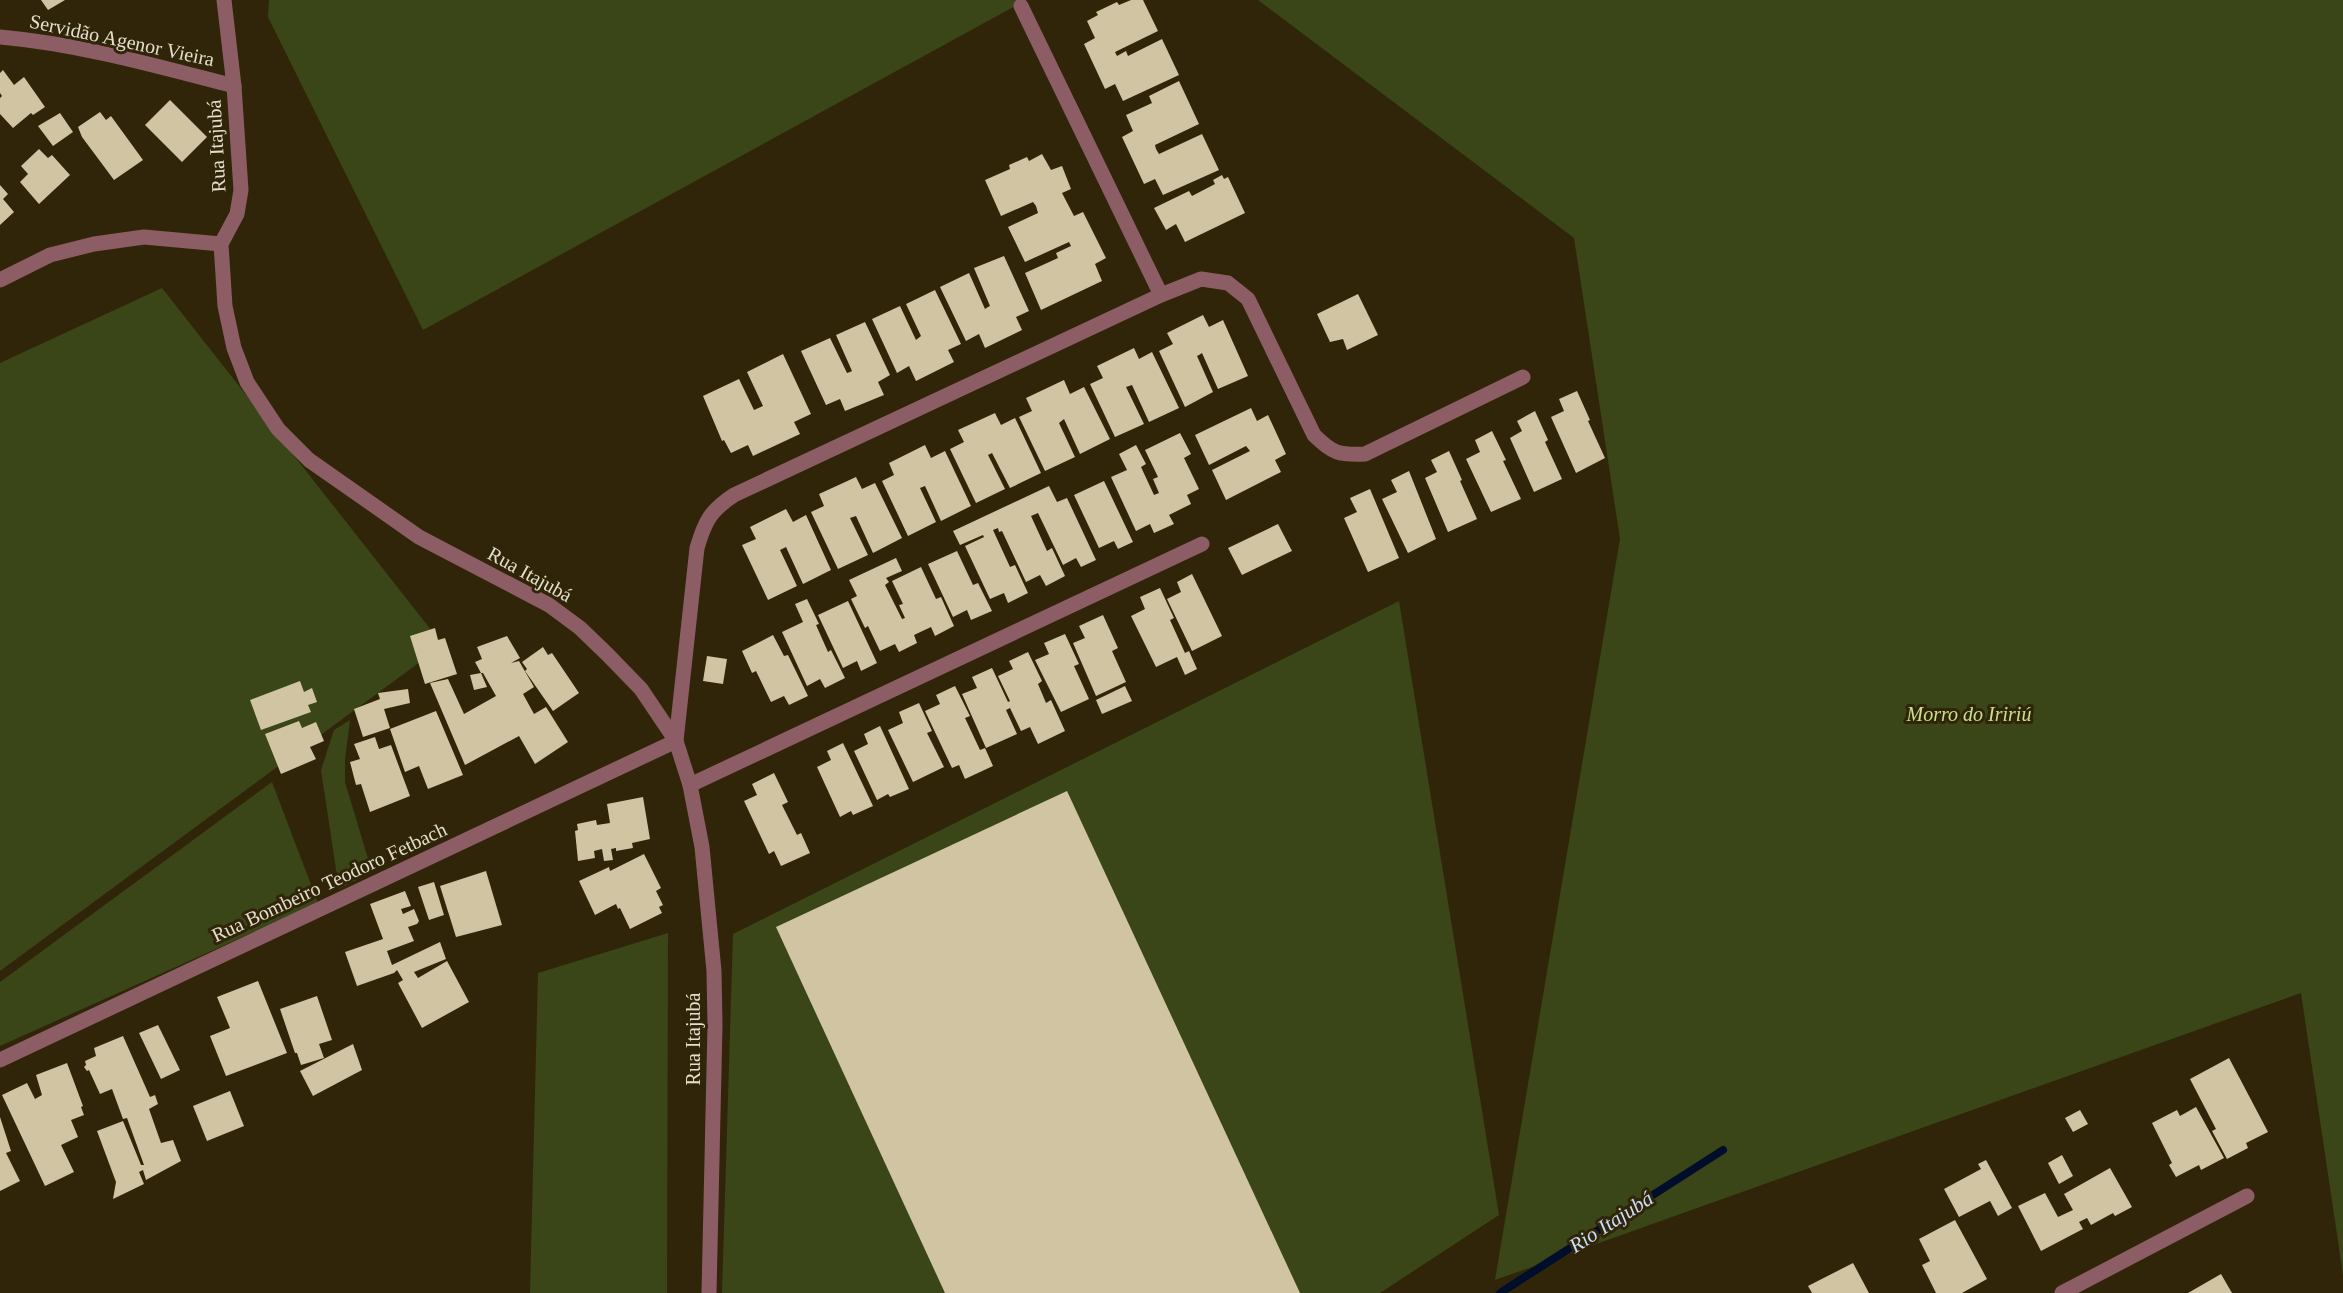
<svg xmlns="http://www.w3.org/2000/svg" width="2343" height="1293" font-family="Georgia,serif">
	<rect width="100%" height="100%" fill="#302508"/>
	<g fill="#3a4617">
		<path d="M269,0H1026L423,330L268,17Z"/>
		<path d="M1258,0H2343V1275L2301,993L1495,1280L1620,539L1574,238Z"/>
		<path d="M162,288L443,645L0,971V363Z"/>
		<path d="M1399,601L1499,1215L1380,1293H722L733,934Z"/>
		<path d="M350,720L345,759V782L372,872L339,889L321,770L334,730Z"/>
		<path d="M272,782L318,903L0,1046V982Z"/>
		<path d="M668,933L667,1293H530L538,973Z"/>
	</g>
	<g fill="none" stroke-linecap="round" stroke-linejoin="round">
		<path stroke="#000e2b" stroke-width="8" d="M1500,1293L1723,1150"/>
	</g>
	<g fill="#d1c4a3">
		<path d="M41,0H65L48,10Z"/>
		<path d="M1131,0H1143L1158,31L1115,52L1117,56L1126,51L1128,56L1162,39L1179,75L1123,101L1115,84L1105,89L1084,44L1095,38L1087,21L1098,15L1096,12L1117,2L1119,5Z"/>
		<path d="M3,70L14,85L24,77L45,107L33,115L31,113L13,128L0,114V98L2,96L0,93V73Z"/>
		<path d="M1179,81L1199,124L1155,145L1156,149L1159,154L1202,134L1219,170L1163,195L1155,179L1144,184L1122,137L1133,131L1126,115L1152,103L1149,96Z"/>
		<path d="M170,100L207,137L182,162L145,125Z"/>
		<path d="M100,112L106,120L111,116L143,160L114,180L82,137L78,127Z"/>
		<path d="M60,113L73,132L53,146L38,126Z"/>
		<path d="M39,149L48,158L52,155L70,175L39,204L20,182L28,174L21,166Z"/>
		<path d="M1042,154L1051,170L1062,166L1071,189L1062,193L1074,216L1083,212L1106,258L1095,264L1102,281L1041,310L1025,273L1058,258L1056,253L1071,246L1069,242L1025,262L1008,227L1038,213L1036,206L1033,202L1001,216L985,180L1010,169L1009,165L1027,157L1029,161Z"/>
		<path d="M1222,175L1224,179L1228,177L1245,213L1185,242L1176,224L1166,230L1154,208L1189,191L1192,196L1215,184L1213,180Z"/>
		<path d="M0,185L8,194L3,199L14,212L0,225Z"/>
		<path d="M1004,256L1029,311L1016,317L1022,330L985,348L979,334L966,341L940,287L969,273L985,309L988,307L990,306L974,268Z"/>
		<path d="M935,290L961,344L948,350L954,362L916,381L909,366L897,373L872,319L900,306L916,340L921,336L906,304Z"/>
		<path d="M1358,294L1378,335L1347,350L1343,339L1330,342L1317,314Z"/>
		<path d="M1203,315L1209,327L1223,320L1248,376L1218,389L1202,353L1199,355L1197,356L1213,392L1185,407L1159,351L1173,344L1167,333Z"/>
		<path d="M865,322L890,375L878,382L884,395L845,411L840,399L826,405L801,351L830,338L847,373L850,372L852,371L836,335Z"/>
		<path d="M1134,348L1139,359L1152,352L1179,408L1149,422L1132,385L1126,387L1144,424L1115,437L1090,384L1103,378L1097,366Z"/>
		<path d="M783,354L811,414L794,422L800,434L753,456L748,445L731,453L724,440L722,441L703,396L739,379L754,410L763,406L747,372Z"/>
		<path d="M1064,380L1070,394L1084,387L1110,439L1080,454L1064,419L1059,423L1075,457L1045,471L1019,417L1032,411L1026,398Z"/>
		<path d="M1577,391L1590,420L1588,421L1605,458L1576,473L1551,417L1564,411L1559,399Z"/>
		<path d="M1251,408L1257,421L1268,415L1286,454L1275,460L1281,472L1226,500L1212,470L1250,451L1246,446L1209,465L1195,435Z"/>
		<path d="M1535,411L1548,440L1545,442L1562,479L1534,492L1510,438L1522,431L1517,421Z"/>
		<path d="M995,413L1001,425L1015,418L1041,473L1010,488L992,453L988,455L1005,489L976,503L950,449L964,442L958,430Z"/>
		<path d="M1492,431L1506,460L1503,461L1521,499L1491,512L1466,459L1480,452L1475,440Z"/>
		<path d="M1180,433L1191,454L1184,458L1199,489L1187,495L1191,504L1169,515L1174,524L1154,533L1150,524L1136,531L1111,477L1127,470L1119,454L1136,445L1146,464L1141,467L1154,495L1159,493L1153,479L1158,477L1145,450Z"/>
		<path d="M925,445L931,458L945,451L971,506L941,521L925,486L920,488L936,522L908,536L882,481L894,475L889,463Z"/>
		<path d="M1449,451L1462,480L1460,481L1477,519L1448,532L1425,478L1437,472L1431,460Z"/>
		<path d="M1409,471L1436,539L1408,553L1382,499L1397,492L1391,480Z"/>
		<path d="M856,477L862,489L875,483L902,538L873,553L856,516L850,518L868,555L838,569L811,512L824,506L819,494Z"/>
		<path d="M1104,481L1133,542L1118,549L1114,541L1099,548L1074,495Z"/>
		<path d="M1049,486L1057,502L1067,498L1096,560L1081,567L1076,558L1063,565L1038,513L1031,516L1047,551L1052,548L1065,576L1046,586L1040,575L1026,582L1002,531L999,532L998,528L993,530L1010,567L1015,565L1028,593L1008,603L1004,593L990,599L965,546L984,537L983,535L960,545L953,531Z"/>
		<path d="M1370,489L1399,558L1368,572L1344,518L1357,512L1350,498Z"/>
		<path d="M786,509L793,522L806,515L831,570L803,584L786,547L780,550L797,586L768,600L742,545L756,539L750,527Z"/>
		<path d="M1278,524L1292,551L1242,575L1228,548Z"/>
		<path d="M957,551L973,585L978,583L992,611L971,620L967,610L953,617L928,564Z"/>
		<path d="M896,558L902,571L886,578L889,582L885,585L902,619L905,618L899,605L903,604L892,581L921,567L936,599L941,597L954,626L935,636L931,627L914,635L917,643L899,652L895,644L880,651L868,626L865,628L851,599L857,596L849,580Z"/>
		<path d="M1192,574L1222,636L1192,651L1167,599L1181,592L1177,582Z"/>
		<path d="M1160,588L1174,618L1170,620L1185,653L1189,651L1197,669L1185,675L1177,657L1156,667L1131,616L1145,609L1140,597Z"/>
		<path d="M807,599L819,624L816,625L828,652L831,650L845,678L825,688L820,679L807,686L782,632L803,622L795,604Z"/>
		<path d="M848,601L877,663L861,671L857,661L843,668L818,615Z"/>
		<path d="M1103,615L1118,648L1112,651L1126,682L1096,696L1073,643L1085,638L1079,626Z"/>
		<path d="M435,628L438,640L445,638L457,674L425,684L410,636Z"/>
		<path d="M1065,634L1079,664L1074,666L1089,699L1061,712L1035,660L1049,654L1044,643Z"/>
		<path d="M773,635L784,656L788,655L808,696L789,705L784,696L771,702L756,671L752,673L742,651Z"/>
		<path d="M507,636L520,658L511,663L519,661L534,687L523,694L534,714L546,707L568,742L535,764L519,736L465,765L430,683L448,679L464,714L496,696L483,673H481L487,687L474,690L470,675L481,673L475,662L482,659L477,647Z"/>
		<path d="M543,647L548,655L552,653L579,693L553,711L525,671L527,669L522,662Z"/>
		<path d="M1028,652L1042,681L1038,684L1046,703L1051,700L1065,731L1038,744L1030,727L1021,731L1010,708L1006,710L1017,734L986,748L962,694L977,688L972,677L992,668L1008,702L1010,701L998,676L1013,669L1009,661Z"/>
		<path d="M707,656L727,659L723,684L703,681Z"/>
		<path d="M300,681L304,692L312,688L317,702L308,705L311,712L261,730L250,700Z"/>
		<path d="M955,686L970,716L965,718L980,750L985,748L993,766L965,779L959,765L952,768L925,711L940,704L936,695Z"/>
		<path d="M1125,686L1132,701L1102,714L1096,700Z"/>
		<path d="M408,689L410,703L384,709L390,728L363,737L354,709L380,699L378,693Z"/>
		<path d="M919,703L932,731L927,733L944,767L913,782L888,730L903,723L899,712Z"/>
		<path d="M436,711L463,775L428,789L419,766L405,772L390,729Z"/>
		<path d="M299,721L302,728L316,722L324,741L310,747L316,759L281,774L265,734Z"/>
		<path d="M880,726L909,789L890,797L888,794L877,800L854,751L868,744L864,734Z"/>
		<path d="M375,737L379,749L391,745L410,796L370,812L361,784L356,785L350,762L360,759L354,744Z"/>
		<path d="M843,743L873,806L853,815L851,811L840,817L817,767L831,760L827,751Z"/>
		<path d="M774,773L788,802L782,805L797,835L801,833L810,853L781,866L774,851L769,854L744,801L757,795L752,784Z"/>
		<path d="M1067,791L1300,1293H945L776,927Z"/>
		<path d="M643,797L650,839L632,843L633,848L616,851V848L611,849L613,860L604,861L602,849L594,851L595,858L578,861L575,831L578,830L577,824L596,820L597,825L610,823L607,804Z"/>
		<path d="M644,854L661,888L656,891L663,905L659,907L662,913L630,929L620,908L618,909L616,904L595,915L579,881L609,867L610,871Z"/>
		<path d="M486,871L502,925L456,937L440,886Z"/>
		<path d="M434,882L444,915L429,920L418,887Z"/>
		<path d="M405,891L411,906L401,909L403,914L414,909L419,921L417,924L408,927L414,941L387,951L392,965L440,942L446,959L414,972L418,978L447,961L469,1002L422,1028L398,983L403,980L397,970L394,973L357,986L345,952L383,939L370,904Z"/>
		<path d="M258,981L287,1053L226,1076L210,1036L230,1028L217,997Z"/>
		<path d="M317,996L332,1040L319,1044L324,1058L301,1065L297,1053H295L280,1009Z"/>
		<path d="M158,1025L180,1070L161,1079L139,1033Z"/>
		<path d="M123,1036L150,1097L155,1095L158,1104L149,1109L161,1143L173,1140L181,1161L146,1180L143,1170L139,1172L144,1184L113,1199L116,1182L97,1131L123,1121L141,1165H144L127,1118L123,1119L112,1089L100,1094L89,1070L87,1071L84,1067L86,1065L85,1061L96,1056L94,1048Z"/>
		<path d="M353,1044L362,1070L313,1096L300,1071Z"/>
		<path d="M2229,1058L2268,1132L2246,1143L2248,1148L2227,1159L2212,1131L2216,1129L2190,1079Z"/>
		<path d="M67,1063L83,1106L81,1107L84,1115L71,1120L78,1137L61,1145L74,1172L45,1186L2,1095L27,1083L35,1099L42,1095L36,1075Z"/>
		<path d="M230,1091L244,1126L207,1141L193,1106Z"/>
		<path d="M2196,1107L2224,1158L2201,1170L2199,1165L2176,1177L2169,1165L2172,1163L2152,1123L2177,1110L2180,1116Z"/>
		<path d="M2080,1110L2088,1124L2073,1132L2065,1118Z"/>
		<path d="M0,1117L11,1151L6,1153L20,1181L0,1191Z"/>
		<path d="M2062,1155L2073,1176L2059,1184L2048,1163Z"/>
		<path d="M1986,1160L2012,1208L1998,1216L1990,1201L1959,1217L1944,1189L1981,1169L1978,1164Z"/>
		<path d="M2110,1168L2132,1207L2115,1216L2113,1213L2091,1225L2087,1218L2079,1222L2083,1229L2041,1251L2018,1206L2045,1193L2058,1217L2073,1210L2064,1194Z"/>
		<path d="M1955,1220L1987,1279L1962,1293H1936L1922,1265L1930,1261L1919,1239Z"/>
		<path d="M1853,1263L1869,1293H1812L1808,1286Z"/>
		<path d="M2221,1274L2232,1293H2188Z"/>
	</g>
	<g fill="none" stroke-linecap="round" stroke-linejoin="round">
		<g stroke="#8c5d65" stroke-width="15">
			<path d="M224,0L234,86L241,190L237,214L221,244L225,306L234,348L247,382L278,429L309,460L419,537L549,605L580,628L607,654L641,689L676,741L690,785L702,847L714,971L715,1025L709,1293"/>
			<path d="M1021,6L1161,295"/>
			<path d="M0,37C79,44 157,66 234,86"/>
			<path d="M0,280L50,255L94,244L144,237L221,244"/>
			<path d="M676,741L697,548C705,521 710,511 734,495L1161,295L1201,279L1228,283L1248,299L1314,435C1333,454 1339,455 1365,454L1523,377"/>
			<path d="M690,785L1202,544"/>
			<path d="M0,1060L676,741"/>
			<path d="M2062,1293L2247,1196"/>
		</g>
	</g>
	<g text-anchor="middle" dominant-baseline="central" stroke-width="6" stroke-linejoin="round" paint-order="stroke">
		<g font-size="20" fill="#e4decd" stroke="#302508">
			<text transform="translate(122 40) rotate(12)">Servidão Agenor Vieira</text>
			<text transform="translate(216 146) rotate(-93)">Rua Itajubá</text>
			<text transform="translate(530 574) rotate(29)">Rua Itajubá</text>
			<text transform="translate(329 882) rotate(-25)">Rua Bombeiro Teodoro Fetbach</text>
			<text transform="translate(693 1039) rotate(-90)">Rua Itajubá</text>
		</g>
		<g font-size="20" font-style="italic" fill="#c9e18d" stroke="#302508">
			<text x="1969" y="714">Morro do Iririú</text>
		</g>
		<g font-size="21" font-style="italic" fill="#cadefa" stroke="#302508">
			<text transform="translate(1611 1222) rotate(-33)">Rio Itajubá</text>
		</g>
	</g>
</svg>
